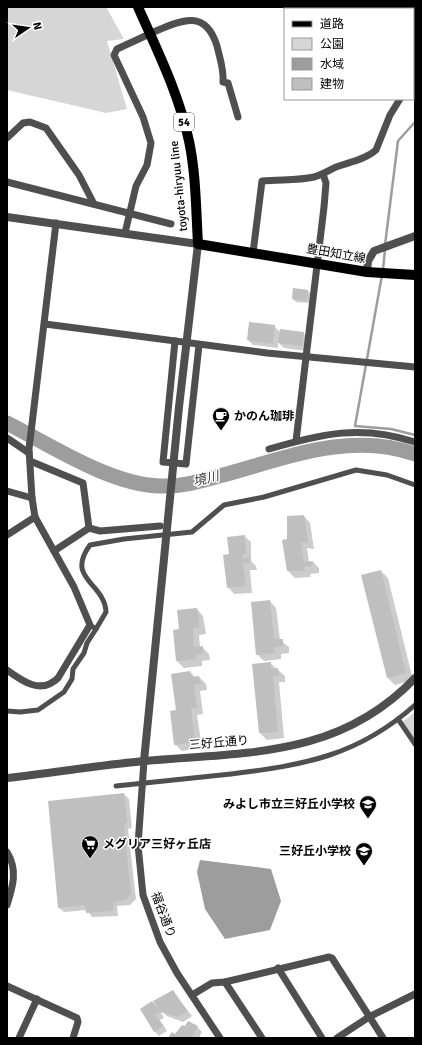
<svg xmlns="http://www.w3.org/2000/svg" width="422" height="1045" font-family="Signika,'Noto Sans JP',sans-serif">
	<rect width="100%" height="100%" fill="#fff"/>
	<g fill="#d6d6d6">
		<path d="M7,7H106L124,39L107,41L127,109L106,113L7,90Z"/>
		<path d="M415,712V742L401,723Z"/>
	</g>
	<path fill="#9d9d9d" d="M200,860L271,869L281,901L270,930L225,939L205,909L197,872Z"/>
	<g fill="#0003">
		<path d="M308,291L311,294L310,303L296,302L293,299Z"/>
		<path d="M274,326L280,332L303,333L308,338L307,351L284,348L278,342V348L253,345L248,340Z"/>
		<path d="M304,516L310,523L314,549L307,548L309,562H313L319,568V573L310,574L311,577L295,578L288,571V540Z"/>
		<path d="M244,536L251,542V561L256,566L257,570H250L252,593L234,594L228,587L230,555Z"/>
		<path d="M381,571L388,578L413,680L395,685L388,678Z"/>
		<path d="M270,601L276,608L280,640L289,647V653L281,654V659L264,661L257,654Z"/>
		<path d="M197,609L203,616L206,634L199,635L200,647H202L209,654L210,660L202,661V666L184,668L177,661L174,631L180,630Z"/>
		<path d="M270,663L285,676V682H279L284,738L267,740L260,733Z"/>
		<path d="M190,672L196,678L199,677L206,684L207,690L200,691L203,714L197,715L202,748L182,751L175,744L177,711Z"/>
		<path d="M124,794L129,799L132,828L128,829L136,899L130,905L117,906L118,916L92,917L87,910L64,912L58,907Z"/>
		<path d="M173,991L192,1016L183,1022L167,1016L159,1009L164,1018L160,1020L167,1031L159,1036L154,1031L152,1002L159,1009Z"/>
		<path d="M197,1027L202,1032L199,1038H169Z"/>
	</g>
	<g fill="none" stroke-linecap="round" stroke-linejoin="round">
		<g stroke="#9d9d9d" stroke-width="2.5">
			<path d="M385,245L398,141L415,122"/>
			<path d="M383,270L385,249"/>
			<path d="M382,275L355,426L391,429L415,435"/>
		</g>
		<path stroke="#9d9d9d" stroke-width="15" d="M7,423C50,445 111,485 160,486C182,487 202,481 223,475C286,458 350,431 415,454"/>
	</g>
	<g fill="#bfbfbf">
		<path d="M293,288L308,290L307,301L292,299Z"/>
		<path d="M249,322L275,325L273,344L247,340Z"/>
		<path d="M280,329L304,332L302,346L278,343Z"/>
		<path d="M304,515L308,543L301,542L304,562L313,561L312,566L304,567L305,571H287L282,540L287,539V516Z"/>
		<path d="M245,535L246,554L242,555L243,559L250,558V563H243L246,586L227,588L223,555L229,554L227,537Z"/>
		<path d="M381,570L406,673L387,678L361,575Z"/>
		<path d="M270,600L274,639H283V646L274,647L275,653L256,655L251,602Z"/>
		<path d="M197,608L200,627L193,628L194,647L203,646V654L196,655L195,659L176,661L173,630L179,629L177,610Z"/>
		<path d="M271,662V669L278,668L279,676H273L278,732L259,733L252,664Z"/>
		<path d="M190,671L192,677L199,676L201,684L194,685L197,708H191L195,742L174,745L170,711L176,710L171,674Z"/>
		<path d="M124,793L127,823L124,824L131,894L125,900L113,902V911L86,913L85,905L58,908L48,801Z"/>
		<path d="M173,990L187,1011L178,1017L160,1012L153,1001Z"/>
		<path d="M152,1001L160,1012L155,1015L163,1026L154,1032L140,1009Z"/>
		<path d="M188,1021L198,1026L191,1038H168L172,1032L175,1034L182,1025L185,1026Z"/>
	</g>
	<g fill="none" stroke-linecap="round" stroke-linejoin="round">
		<g stroke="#4f4f4f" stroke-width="5">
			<path d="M90,625L96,629L106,612C105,583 65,579 90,545L124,539L192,532L224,505L264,497L356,470L387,475L415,485"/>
			<path d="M7,711L20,712L38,710L64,692L72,679L73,669L84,653L87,643L96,629"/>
			<path d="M398,719L415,744"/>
			<path d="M116,786C155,782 193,778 231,774C304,765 358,756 415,705"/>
		</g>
		<g stroke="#4f4f4f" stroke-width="7">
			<path d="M413,63L415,57"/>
			<path d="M7,138L23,123L30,122L46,128L79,175L94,204"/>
			<path d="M7,182L171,224"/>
			<path d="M125,233L136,186L147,165L151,143L143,117L114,55L117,49C130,43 143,37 156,31C183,19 206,10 217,46C220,59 224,69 223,82L228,83L238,117"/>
			<path d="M253,253L262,181C279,179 297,181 314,177C323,175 330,169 339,166C351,162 366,159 376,150L390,115L400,99"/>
			<path d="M45,324L267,353L415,367"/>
			<path d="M175,341L163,462L186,464L199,345"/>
			<path d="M7,438L29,453"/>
			<path d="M296,441L324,207L326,183L323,174"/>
			<path d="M269,449C322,434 360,424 415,442"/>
			<path d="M30,461L83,483L89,528"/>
			<path d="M7,491L32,498"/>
			<path d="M7,535L35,517"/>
			<path d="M54,551L89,528L100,531L160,526"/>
			<path d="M7,670C22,681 41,695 58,678L90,625L74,587L35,517L32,498L29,449L56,223"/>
			<path d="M144,761L138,845L143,895L160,942L177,973L220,1038"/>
			<path d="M7,852C18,870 13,886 7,905"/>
			<path d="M278,968L322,1038"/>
			<path d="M225,982L262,1038"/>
			<path d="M7,986L77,1018L78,1022L73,1038"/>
			<path d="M192,995L212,983L225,982L329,957L332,958L383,1038"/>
			<path d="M19,1038L37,999"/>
			<path d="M337,1038L369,1017L415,994"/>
		</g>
		<g stroke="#4f4f4f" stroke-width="8">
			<path d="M7,217L198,244L179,407L144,761"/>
			<path d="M367,272L368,261L374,251L415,236"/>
			<path d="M7,778C53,773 99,765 145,761C246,752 339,758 415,678"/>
		</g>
		<path stroke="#000" stroke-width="10" d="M138,7C157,50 179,94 189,141C196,174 196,210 198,244L367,272L415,275"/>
	</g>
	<defs>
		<g id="cafe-pin" transform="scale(0.9)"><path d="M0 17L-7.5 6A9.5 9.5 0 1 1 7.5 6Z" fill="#000" stroke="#fff"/><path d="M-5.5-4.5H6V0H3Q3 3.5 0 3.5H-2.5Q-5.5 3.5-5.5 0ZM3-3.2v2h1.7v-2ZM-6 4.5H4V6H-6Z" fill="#fff"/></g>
		<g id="school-pin" transform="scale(0.9)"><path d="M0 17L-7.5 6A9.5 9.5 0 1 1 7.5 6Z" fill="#000" stroke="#fff"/><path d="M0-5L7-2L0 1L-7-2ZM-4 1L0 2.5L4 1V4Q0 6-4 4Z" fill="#fff"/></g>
		<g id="supermarket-pin" transform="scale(0.9)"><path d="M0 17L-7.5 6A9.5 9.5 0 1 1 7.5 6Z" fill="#000" stroke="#fff"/><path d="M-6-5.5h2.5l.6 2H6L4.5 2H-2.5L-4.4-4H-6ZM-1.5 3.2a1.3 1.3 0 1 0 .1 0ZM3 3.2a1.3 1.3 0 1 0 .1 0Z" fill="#fff"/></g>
	</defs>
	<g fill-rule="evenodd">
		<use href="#cafe-pin" x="221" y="416"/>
		<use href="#school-pin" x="368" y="804"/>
		<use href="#supermarket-pin" x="90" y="844"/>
		<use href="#school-pin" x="364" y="851"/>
	</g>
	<g text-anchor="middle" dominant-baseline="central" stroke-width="3" stroke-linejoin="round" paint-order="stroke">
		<rect fill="#fff" stroke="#4c4c4c" stroke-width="1" x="174" y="113" width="20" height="18" rx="3"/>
		<g font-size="11" font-weight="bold" fill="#000">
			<text x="184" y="122">54</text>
		</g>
		<g font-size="12" fill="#000" stroke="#fff">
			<text transform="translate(179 186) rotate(-96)">toyota-hiryuu line</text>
			<text transform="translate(336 254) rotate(10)">豊田知立線</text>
			<text transform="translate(219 743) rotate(-5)">三好丘通り</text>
			<text transform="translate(163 915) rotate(69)">福谷通り</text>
		</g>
		<g font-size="12" font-weight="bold" fill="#000" stroke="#fff" text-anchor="start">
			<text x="234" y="416">かのん珈琲</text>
			<text x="355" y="804" text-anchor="end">みよし市立三好丘小学校</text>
			<text x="103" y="844">メグリア三好ヶ丘店</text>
			<text x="351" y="851" text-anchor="end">三好丘小学校</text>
		</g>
		<g font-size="13" font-style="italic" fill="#3e3e3e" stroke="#fff">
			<text transform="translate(206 479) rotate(-14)">境川</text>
		</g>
	</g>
	<rect width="422" height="1045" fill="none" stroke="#000000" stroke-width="16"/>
	<rect x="284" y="8" width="130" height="92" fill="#ffffff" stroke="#999999"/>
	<rect x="292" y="21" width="20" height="6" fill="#000000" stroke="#999999"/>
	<text x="320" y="28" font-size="12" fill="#000000">道路</text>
	<rect x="292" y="38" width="20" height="12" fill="#d6d6d6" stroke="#999999"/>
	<text x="320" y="48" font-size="12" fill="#000000">公園</text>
	<rect x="292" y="58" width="20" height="12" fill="#9d9d9d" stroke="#999999"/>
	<text x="320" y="68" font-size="12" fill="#000000">水域</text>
	<rect x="292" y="78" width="20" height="12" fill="#bfbfbf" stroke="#999999"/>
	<text x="320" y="88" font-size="12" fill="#000000">建物</text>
	<g transform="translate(28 28) rotate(77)" stroke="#ffffff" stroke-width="3" paint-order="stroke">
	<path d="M0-3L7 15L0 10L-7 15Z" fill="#000000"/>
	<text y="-6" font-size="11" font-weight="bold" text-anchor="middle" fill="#000000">N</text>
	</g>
</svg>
